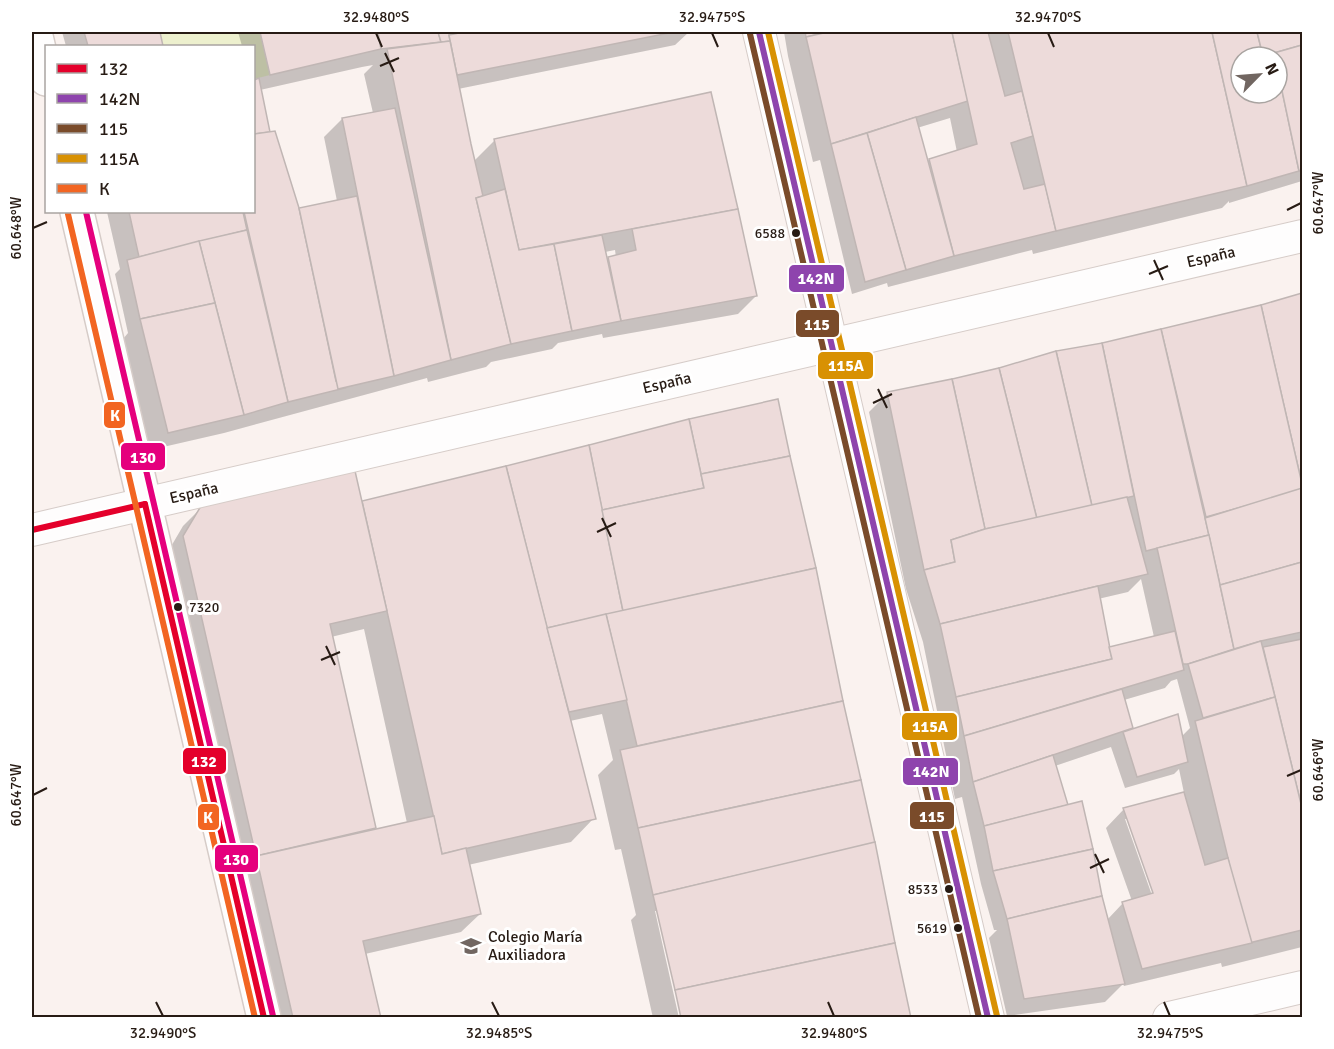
<svg xmlns="http://www.w3.org/2000/svg" width="1334" height="1049" font-family="Signika,sans-serif">
	<rect width="100%" height="100%" fill="#faf2ef"/>
	<path fill="#edf0ce" d="M160,32H260L270,75L254,79V46H163Z"/>
	<g fill="#0003" fill-rule="evenodd">
		<path d="M62,32H158L161,46H66Z"/>
		<path d="M238,32H689L675,45L458,89L473,162L495,140L710,93L756,296L738,314L603,338L602,334L558,343L552,349L491,362L486,367L428,382L427,378L224,433L150,450L123,339L128,333L115,274L120,269L107,212H254V46H242ZM373,65L364,74L373,113L342,119L324,137L337,201L298,210L268,133L260,90L362,67ZM615,250L616,257L609,259L607,261L605,252Z"/>
		<path d="M784,32H1302V181L1229,203V201L1222,208L1033,254L1032,250L888,287L887,283L852,294L820,160L813,162L788,56ZM1241,57H1277V93H1241ZM950,118L957,152L926,161L917,128Z"/>
		<path d="M1302,294V947L1222,967L1221,963L1124,986L1123,984L1105,1002L1007,1016L989,938L997,930H994L981,884L962,797L955,799L923,642L906,589L869,412L888,393L999,370L1056,352L1103,344L1161,330L1262,306ZM1141,579L1154,637L1108,649L1098,599L1128,592ZM1177,679L1190,728L1181,737L1127,732L1131,728L1124,700L1165,688L1171,681ZM1111,747L1125,788L1174,774L1179,769L1184,793L1124,809L1106,828L1132,901L1123,903L1107,920L1067,807L1055,766ZM1125,819H1129L1157,900L1154,901Z"/>
		<path d="M689,421L789,456L859,779L658,911H655L679,1018H653L631,920L636,915L621,849L615,850L598,775L613,760L602,714L570,721L594,818L571,842L468,865L480,914L461,932L365,954L379,1018H271L166,555L183,526L202,507L361,504L363,502L507,467ZM364,629L407,823L375,830L331,637Z"/>
	</g>
	<g fill="#eddbda" stroke="#c0b6b4" stroke-width="1.5">
		<path d="M84,32H160L163,46H88Z"/>
		<path d="M260,32H378L381,49L270,75Z"/>
		<path d="M378,32H438L441,42L381,49Z"/>
		<path d="M438,32H464L449,35L450,41L441,42Z"/>
		<path d="M464,32H674L457,75L449,35Z"/>
		<path d="M805,32H828L806,37Z"/>
		<path d="M828,32H952L968,101L831,144L806,37Z"/>
		<path d="M952,32H988L1005,96L1022,91L1033,136L1011,143L1024,189L1045,184L1056,231L954,256L929,159L977,144Z"/>
		<path d="M1008,32H1212L1247,186L1056,231Z"/>
		<path d="M1212,32H1257L1263,56L1274,53L1275,57H1241V93H1277V67L1299,171L1247,186Z"/>
		<path d="M1257,32H1302V45L1263,56Z"/>
		<path d="M450,41L471,144L483,196L476,198L511,344L451,360L387,49Z"/>
		<path d="M1302,45V169L1299,171L1277,67V57H1275L1274,53Z"/>
		<path d="M259,78L270,132L254,134V80Z"/>
		<path d="M711,92L738,209L519,250L494,139Z"/>
		<path d="M395,108L451,360L394,376L342,118Z"/>
		<path d="M916,117L954,256L906,270L867,133Z"/>
		<path d="M275,131L299,208L336,381L345,388L288,402L244,212H254V134Z"/>
		<path d="M867,133L906,270L865,282L831,144Z"/>
		<path d="M505,189L519,250L554,244L572,331L511,344L476,198Z"/>
		<path d="M357,196L394,376L338,389L299,208Z"/>
		<path d="M738,209L757,296L621,321L608,257L636,250L632,229Z"/>
		<path d="M129,212H243L247,230L139,257Z"/>
		<path d="M247,230L288,402L244,415L199,241Z"/>
		<path d="M602,235L621,321L572,331L554,244Z"/>
		<path d="M199,241L215,303L140,319L127,260Z"/>
		<path d="M1302,293V484L1261,305Z"/>
		<path d="M215,303L244,415L168,433L140,319Z"/>
		<path d="M1261,305L1302,484V490L1206,517L1161,329Z"/>
		<path d="M1161,329L1209,535L1146,551L1102,343Z"/>
		<path d="M1102,343L1134,496L1092,506L1056,351Z"/>
		<path d="M1056,351L1092,506L1037,519L999,368Z"/>
		<path d="M999,368L1037,519L985,529L952,379Z"/>
		<path d="M952,379L985,529L951,540L955,562L924,570L887,392Z"/>
		<path d="M778,399L790,456L701,474L689,419Z"/>
		<path d="M689,419L704,488L602,510L589,445Z"/>
		<path d="M589,445L623,611L547,628L506,466Z"/>
		<path d="M790,456L816,568L623,611L602,510L704,488L701,474Z"/>
		<path d="M506,466L596,819L442,854L362,501Z"/>
		<path d="M355,471L387,611L330,624L376,828L256,856L183,536L201,506Z"/>
		<path d="M1302,488V562L1220,585L1205,518Z"/>
		<path d="M1127,497L1148,574L940,624L924,570L955,562L951,540L985,529Z"/>
		<path d="M1209,535L1234,649L1188,664H1183L1157,548Z"/>
		<path d="M1302,562V632L1261,641L1234,649L1220,585Z"/>
		<path d="M816,568L843,701L637,746L606,614Z"/>
		<path d="M1098,586L1112,659L956,697L940,624Z"/>
		<path d="M606,614L627,700L569,712L547,628Z"/>
		<path d="M1175,631L1184,670L964,736L956,697L1112,659L1109,647Z"/>
		<path d="M1302,639V808L1263,647Z"/>
		<path d="M1261,641L1275,697L1203,718L1188,664Z"/>
		<path d="M1122,689L1133,728L973,782L964,736Z"/>
		<path d="M1275,697L1302,808V930L1245,944L1228,858L1195,721Z"/>
		<path d="M843,701L861,780L638,828L620,750Z"/>
		<path d="M1178,714L1188,762L1137,777L1123,732Z"/>
		<path d="M1053,755L1068,805L984,826L973,782Z"/>
		<path d="M861,780L875,843L653,895L638,828Z"/>
		<path d="M1184,792L1205,865L1228,858L1252,943L1142,969L1122,902L1153,893L1123,808Z"/>
		<path d="M1082,801L1093,849L993,871L984,826Z"/>
		<path d="M434,816L442,854L466,848L481,914L363,941L381,1018H293L256,856Z"/>
		<path d="M875,842L895,943L675,990L653,895Z"/>
		<path d="M1093,849L1102,896L1007,919L993,871Z"/>
		<path d="M1102,896L1125,984L1024,999L1007,919Z"/>
		<path d="M895,943L911,1018H681L675,990Z"/>
	</g>
	<g fill="none" stroke-linecap="round" stroke-linejoin="round">
		<g stroke="#d6ccc8" stroke-width="34">
			<g id="street">
				<path d="M759,32L988,1018"/>
				<path d="M32,530L1302,236"/>
				<path d="M1169,1018L1302,987"/>
			</g>
		</g>
		<g stroke="#d6ccc8" stroke-width="36">
			<g id="secondary">
				<path d="M35,32L46,79"/>
				<path d="M77,212L264,1018"/>
			</g>
		</g>
		<use href="#street" stroke="#fefdfd" stroke-width="32"/>
		<use href="#secondary" stroke="#fefdfd" stroke-width="33"/>
		<g stroke="#fff" stroke-width="10">
			<g id="bus-1">
				<path d="M145,504L264,1018"/>
				<path d="M32,530L145,504"/>
			</g>
		</g>
		<g stroke="#fff" stroke-width="10">
			<path id="bus-2" d="M759,32L988,1018"/>
		</g>
		<g stroke="#fff" stroke-width="10">
			<path id="bus-3" d="M750,34L979,1018"/>
		</g>
		<g stroke="#fff" stroke-width="10">
			<path id="bus-4" d="M768,32L997,1016"/>
		</g>
		<g stroke="#fff" stroke-width="10">
			<path id="bus-5" d="M68,214L255,1018"/>
		</g>
		<g stroke="#fff" stroke-width="10">
			<path id="bus-6" d="M86,212L273,1016"/>
		</g>
		<use href="#bus-1" stroke="#e4002b" stroke-width="6"/>
		<use href="#bus-2" stroke="#8e44ad" stroke-width="6"/>
		<use href="#bus-3" stroke="#7a4b2a" stroke-width="6"/>
		<use href="#bus-4" stroke="#d89103" stroke-width="6"/>
		<use href="#bus-5" stroke="#f26522" stroke-width="6"/>
		<use href="#bus-6" stroke="#e5007d" stroke-width="6"/>
	</g>
	<path fill="none" stroke="#271b14" stroke-width="2" d="M376,33L382,47M712,33L718,47M1048,33L1054,47M385,53L394,72M380,66L399,58M1287,210L1301,203M33,228L47,222M1154,260L1163,280M1149,274L1168,266M878,389L887,408M873,403L892,394M602,518L611,537M597,532L616,523M326,646L335,665M321,660L340,652M1287,776L1301,770M33,795L47,788M1095,854L1104,873M1090,868L1109,859M156,1002L163,1016M492,1002L499,1016M828,1002L834,1016M1164,1002L1170,1016"/>
	<defs>
		<g id="school-bare" transform="scale(1.62)"><path d="M0-5L7-2L0 1L-7-2ZM-4 1L0 2.5L4 1V4Q0 6-4 4Z" fill="#716661" stroke="#fff" stroke-width="2.5" paint-order="stroke"/></g>
	</defs>
	<g fill-rule="evenodd">
		<use href="#school-bare" x="471" y="946"/>
	</g>
	<g fill="#271b14" stroke="#fff" stroke-width="2">
		<circle cx="796" cy="233" r="5"/>
		<circle cx="178" cy="607" r="5"/>
		<circle cx="949" cy="889" r="5"/>
		<circle cx="958" cy="928" r="5"/>
	</g>
	<g text-anchor="middle" dominant-baseline="central" stroke-width="6" stroke-linejoin="round" paint-order="stroke">
		<g font-size="14" fill="#271b14" stroke="#fff" text-anchor="end">
			<text x="785" y="233">6588</text>
			<text x="189" y="607" text-anchor="start">7320</text>
			<text x="938" y="889">8533</text>
			<text x="947" y="928">5619</text>
		</g>
		<g font-size="16" fill="#271b14" stroke="#fff">
			<text transform="translate(1211 257) rotate(-13)">España</text>
			<text transform="translate(667 383) rotate(-13)">España</text>
			<text transform="translate(194 493) rotate(-13)">España</text>
		</g>
		<g font-size="16" fill="#271b14" stroke="#fff" text-anchor="start">
			<text x="488" y="937">Colegio María<tspan x="488" dy="18">Auxiliadora</tspan></text>
		</g>
	</g>
	<g stroke="#fff" stroke-width="2">
		<rect x="788" y="264" width="57" height="29" rx="6" fill="#8e44ad"/>
		<rect x="795" y="309" width="45" height="29" rx="6" fill="#7a4b2a"/>
		<rect x="817" y="351" width="57" height="29" rx="6" fill="#d89103"/>
		<rect x="103" y="401" width="23" height="28" rx="6" fill="#f26522"/>
		<rect x="120" y="442" width="46" height="29" rx="6" fill="#e5007d"/>
		<rect x="901" y="712" width="57" height="29" rx="6" fill="#d89103"/>
		<rect x="182" y="747" width="45" height="28" rx="6" fill="#e4002b"/>
		<rect x="902" y="757" width="57" height="29" rx="6" fill="#8e44ad"/>
		<rect x="909" y="801" width="46" height="29" rx="6" fill="#7a4b2a"/>
		<rect x="197" y="803" width="23" height="28" rx="6" fill="#f26522"/>
		<rect x="214" y="844" width="45" height="29" rx="6" fill="#e5007d"/>
	</g>
	<g font-size="16" text-anchor="middle" font-weight="bold" fill="#fff">
		<text x="816" y="284">142N</text>
		<text x="817" y="330">115</text>
		<text x="846" y="371">115A</text>
		<text x="115" y="421">K</text>
		<text x="143" y="463">130</text>
		<text x="930" y="732">115A</text>
		<text x="204" y="767">132</text>
		<text x="931" y="777">142N</text>
		<text x="932" y="822">115</text>
		<text x="208" y="823">K</text>
		<text x="236" y="865">130</text>
	</g>
	<rect width="1334" height="1049" fill="none" stroke="#ffffff" stroke-width="66"/>
	<rect x="45" y="45" width="210" height="168" fill="#ffffff" stroke="#a9a4a1" stroke-width="1.5"/>
	<rect x="57" y="64" width="30" height="9" fill="#e4002b" stroke="#a9a4a1" stroke-width="1.5"/>
	<text x="99" y="75" font-size="18" fill="#271b14">132</text>
	<rect x="57" y="94" width="30" height="9" fill="#8e44ad" stroke="#a9a4a1" stroke-width="1.5"/>
	<text x="99" y="105" font-size="18" fill="#271b14">142N</text>
	<rect x="57" y="124" width="30" height="9" fill="#7a4b2a" stroke="#a9a4a1" stroke-width="1.5"/>
	<text x="99" y="135" font-size="18" fill="#271b14">115</text>
	<rect x="57" y="154" width="30" height="9" fill="#d89103" stroke="#a9a4a1" stroke-width="1.5"/>
	<text x="99" y="165" font-size="18" fill="#271b14">115A</text>
	<rect x="57" y="184" width="30" height="9" fill="#f26522" stroke="#a9a4a1" stroke-width="1.5"/>
	<text x="99" y="195" font-size="18" fill="#271b14">K</text>
	<g transform="translate(1259 75) rotate(65)"><circle r="28" fill="#ffffff" stroke="#a9a4a1" stroke-width="1.5"/>
	<path d="M0-4.5L10 22L0 15L-10 22Z" fill="#716661"/>
	<text y="-9" font-size="16" font-weight="bold" text-anchor="middle" fill="#271b14">N</text>
	</g>
	<rect x="33" y="33" width="1268" height="983" fill="none" stroke="#271b14" stroke-width="2"/>
	<g font-size="15" text-anchor="middle" fill="#271b14">
		<text x="376" y="22">32.9480°S</text>
		<text x="712" y="22">32.9475°S</text>
		<text x="1048" y="22">32.9470°S</text>
		<text transform="translate(1318 203) rotate(-90)" y="5">60.647°W</text>
		<text transform="translate(16 228) rotate(-90)" y="5">60.648°W</text>
		<text transform="translate(1318 770) rotate(-90)" y="5">60.646°W</text>
		<text transform="translate(16 795) rotate(-90)" y="5">60.647°W</text>
		<text x="163" y="1038">32.9490°S</text>
		<text x="499" y="1038">32.9485°S</text>
		<text x="834" y="1038">32.9480°S</text>
		<text x="1170" y="1038">32.9475°S</text>
	</g>
</svg>
